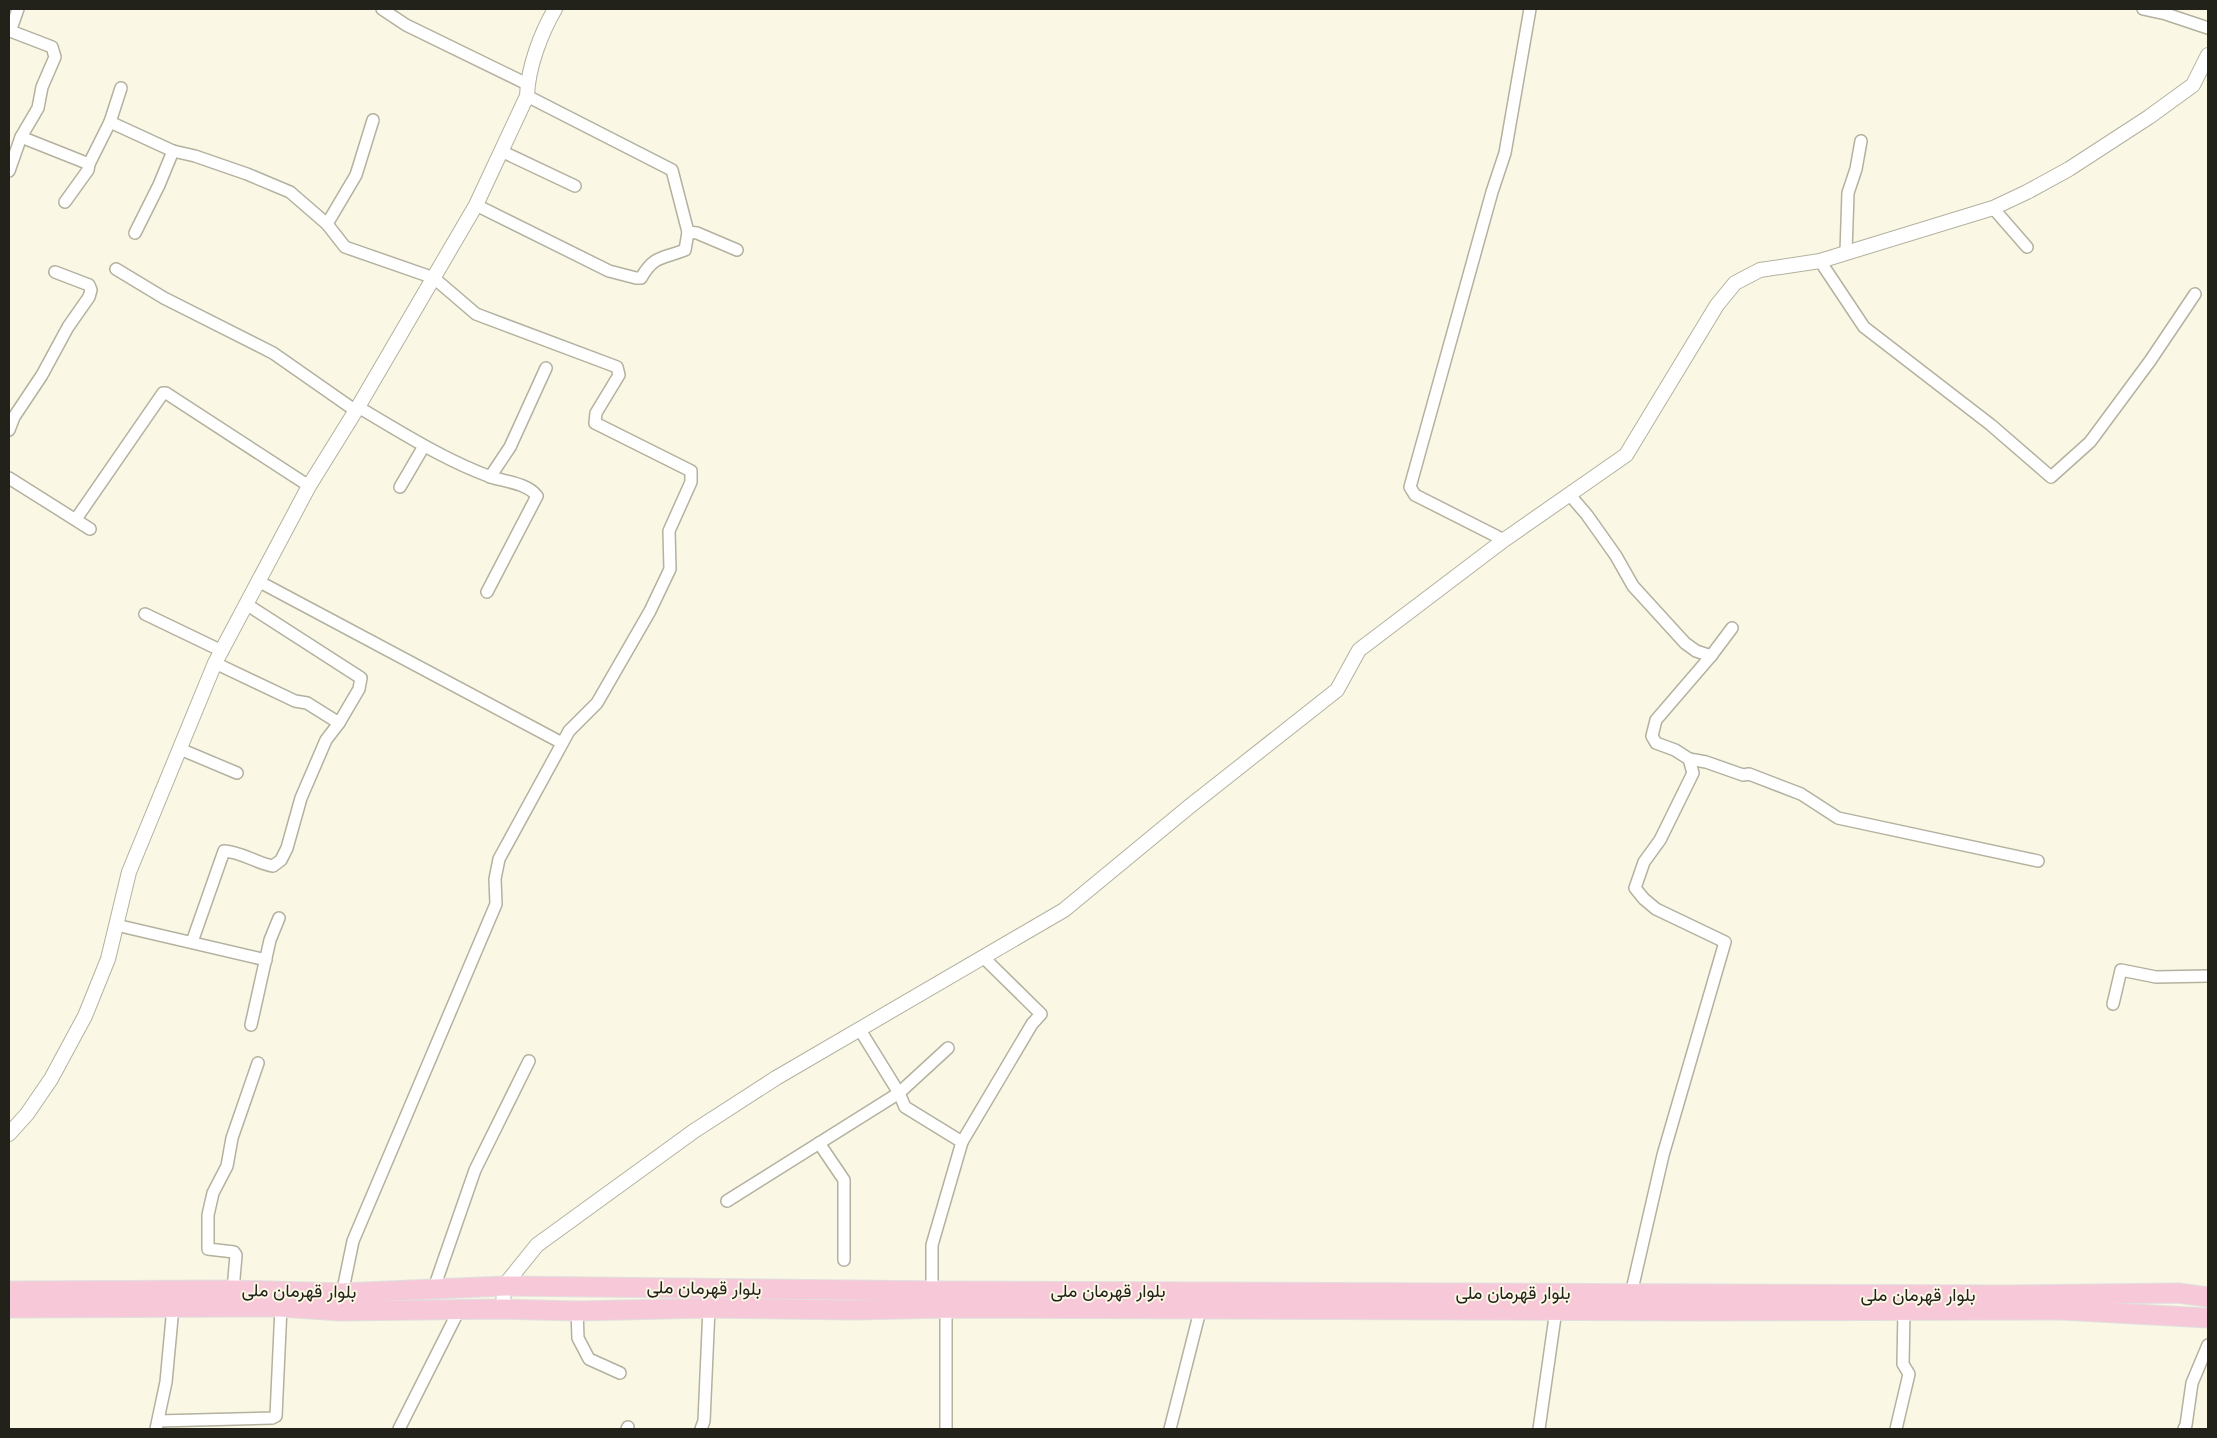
<svg xmlns="http://www.w3.org/2000/svg" width="2217" height="1438" font-family="Montserrat,Vazirmatn,sans-serif">
	<rect width="100%" height="100%" fill="#faf7e4"/>
	<g fill="none" stroke-linecap="round" stroke-linejoin="round">
		<g stroke="#b4b19f" stroke-width="14">
			<g id="minor">
				<path d="M382,9L406,25L527,84"/>
				<path d="M2143,9L2166,14L2208,28"/>
				<path d="M527,96L672,170L688,232L697,233L737,250"/>
				<path d="M110,122L173,151L195,156L247,174L290,192L327,224L345,247L434,278L476,314L617,367L619,375L596,413L595,423L691,471V482L669,531L670,569L650,611L597,703L569,731L499,859L495,879L496,904L353,1241L341,1299"/>
				<path d="M21,137L89,164"/>
				<path d="M501,151L575,186"/>
				<path d="M9,171L21,137L38,108L42,87L55,57L52,47L13,32L11,29L18,9"/>
				<path d="M65,202L88,170L89,164L110,122L121,88"/>
				<path d="M476,205L609,271L636,278H641C654,255 662,259 685,250L688,232"/>
				<path d="M1993,208L2027,247"/>
				<path d="M327,224L356,175L373,120"/>
				<path d="M135,233L159,185L173,151"/>
				<path d="M1846,252L1848,193L1856,169L1861,141"/>
				<path d="M1820,261L1864,327L1991,425L2051,477L2090,442L2150,361L2195,294"/>
				<path d="M116,269L164,298L273,353L356,411"/>
				<path d="M358,407C401,432 444,460 491,477C506,482 527,483 537,496L487,592"/>
				<path d="M9,430L14,417L42,375L68,327L89,297L91,290L89,285L55,272"/>
				<path d="M490,477L510,447L546,368"/>
				<path d="M9,478L90,529"/>
				<path d="M400,487L424,446"/>
				<path d="M1569,494L1587,515L1616,556L1633,586L1685,643L1696,651L1711,656"/>
				<path d="M76,519L163,393H166L309,486"/>
				<path d="M1504,540L1415,495L1410,487L1492,192L1505,153L1530,9"/>
				<path d="M258,581L562,743"/>
				<path d="M145,614L222,651"/>
				<path d="M215,663L295,701L307,703L339,723"/>
				<path d="M180,749L237,773"/>
				<path d="M1689,759L1706,762L1743,775L1749,774L1801,794L1838,818L2038,861"/>
				<path d="M116,925L266,960"/>
				<path d="M192,942L224,851C242,852 256,863 273,866L281,860L287,848L301,798L326,740L339,723L359,689L361,678L246,604"/>
				<path d="M2113,1004L2121,970L2156,977L2208,976"/>
				<path d="M251,1025L270,940L279,918"/>
				<path d="M860,1030L899,1093L905,1107L962,1142"/>
				<path d="M819,1143L844,1180V1260"/>
				<path d="M727,1201L899,1093L948,1048"/>
				<path d="M434,1288L475,1170L529,1061"/>
				<path d="M233,1290L236,1255L234,1252L208,1249V1215L213,1193L227,1166L232,1138L258,1063"/>
				<path d="M932,1290V1245L962,1142L1032,1024L1041,1014L983,957"/>
				<path d="M1631,1294L1663,1155L1725,942L1656,909L1644,899L1635,888L1644,862L1660,840L1693,773L1689,759L1675,750L1656,743L1652,736L1656,720L1711,656L1732,628"/>
				<path d="M946,1304V1429"/>
				<path d="M577,1311L578,1338L589,1359L620,1373"/>
				<path d="M158,1421L272,1418L276,1416L281,1307"/>
				<path d="M156,1429L166,1382L173,1307"/>
				<path d="M399,1429L459,1310"/>
				<path d="M627,1429L628,1427"/>
				<path d="M701,1429L704,1421L709,1308"/>
				<path d="M1170,1429L1202,1303"/>
				<path d="M1539,1429L1556,1310"/>
				<path d="M1896,1429L1909,1374L1903,1364L1904,1310"/>
				<path d="M2184,1429L2186,1425L2192,1383L2208,1345"/>
			</g>
		</g>
		<g stroke="#b4b19f" stroke-width="16">
			<g id="tertiary">
				<path d="M9,1134L27,1114L51,1079L85,1016L108,959L129,872L215,663L309,486L358,407L476,205L527,96C528,67 541,33 555,9"/>
				<path d="M503,1309L504,1286L537,1245L694,1131L776,1078L1064,910L1190,806L1337,690L1359,650L1504,540L1626,455L1717,305L1735,283L1760,270L1820,261L1993,208L2027,192L2069,169L2149,117L2193,85L2208,55"/>
			</g>
		</g>
		<g stroke="#e0e0df" stroke-width="21">
			<g id="trunk">
				<path d="M9,1291L233,1290L342,1293L504,1286L945,1291L2007,1295L2178,1293L2208,1297"/>
				<path d="M9,1308L281,1307L340,1311L503,1309L577,1311L709,1308L854,1310L946,1308L1697,1311L2061,1310L2208,1318"/>
			</g>
		</g>
		<use href="#minor" stroke="#fff" stroke-width="11"/>
		<use href="#tertiary" stroke="#fff" stroke-width="14"/>
		<use href="#trunk" stroke="#f6c8d8" stroke-width="19"/>
	</g>
	<g text-anchor="middle" dominant-baseline="central" stroke-width="4" stroke-linejoin="round" paint-order="stroke">
		<g font-size="18" fill="#22211a" stroke="#faf7e4">
			<text transform="translate(704 1288) rotate(1)">بلوار قهرمان ملی</text>
			<text transform="translate(299 1291) rotate(1)">بلوار قهرمان ملی</text>
			<text x="1108" y="1291">بلوار قهرمان ملی</text>
			<text x="1513" y="1293">بلوار قهرمان ملی</text>
			<text x="1918" y="1295">بلوار قهرمان ملی</text>
		</g>
	</g>
	<rect width="2217" height="1438" fill="none" stroke="#22211a" stroke-width="20"/>
</svg>
